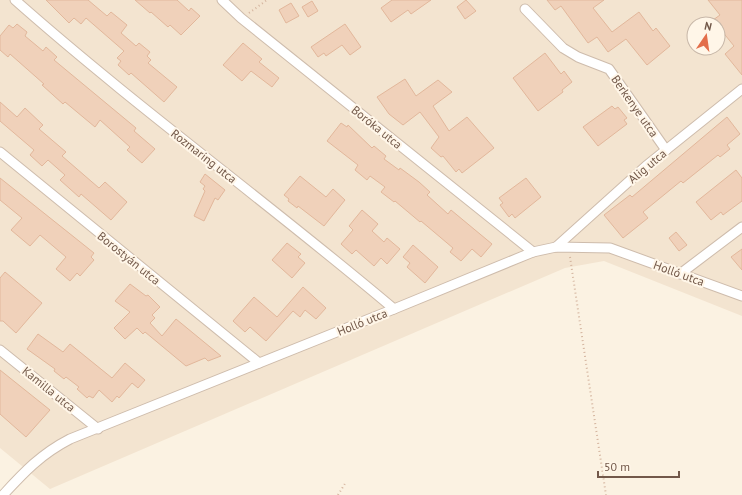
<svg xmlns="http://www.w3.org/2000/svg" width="742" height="495" font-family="'PT Sans',sans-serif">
	<rect width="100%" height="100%" fill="#fbf2e2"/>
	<path fill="#f3e4d0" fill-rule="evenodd" d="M0,0H742V316L604,261L565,268L50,489L0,448ZM694,24H718V48H694Z"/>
	<g fill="#f0d1ba" stroke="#e2b79b">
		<path d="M46,0H88L107,16L111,12L127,25L121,33L136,46L139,43L150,52L147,56L151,60L148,63L177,87L164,102L131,73L129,75L118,65L121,61L117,58L124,51L86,18L81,24L74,18L69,23Z"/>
		<path d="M135,0H177L189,11L191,8L200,16L181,35L170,25L168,27L151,12L150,13Z"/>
		<path d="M392,0H431L411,14L408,10L391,22L381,8Z"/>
		<path d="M466,0L476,11L465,19L457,7Z"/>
		<path d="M547,0H604L593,8L612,32L639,12L653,31L656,28L670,46L647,65L626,39L608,52L597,37L588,43L561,6L555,10Z"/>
		<path d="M708,0H742V75L725,54L734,46L713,20L720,15Z"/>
		<path d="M312,1L318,11L308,17L302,7Z"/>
		<path d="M291,3L299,16L286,23L279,10Z"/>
		<path d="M17,24L27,32L25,36L43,51L46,47L57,57L54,60L136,128L134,131L155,149L142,163L127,150L130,147L100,120L95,127L65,102L63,104L42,85L44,84L10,54L8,57L0,50V36L9,25L13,28Z"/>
		<path d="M345,24L361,47L350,55L342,45L326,56L324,53L318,57L311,47Z"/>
		<path d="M243,43L262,59L259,62L279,78L272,87L251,71L242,81L223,65Z"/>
		<path d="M545,53L561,74L564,71L572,82L562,90L563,92L538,111L513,78Z"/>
		<path d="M405,79L416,96L438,80L452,92L433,106L449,131L467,117L494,148L462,173L459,169L456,172L443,156L441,157L431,148L439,137L420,112L403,125L389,114L377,97Z"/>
		<path d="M0,102L17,117L25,108L43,125L39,129L66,152L62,156L99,188L105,182L127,202L111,220L81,194L79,197L60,180L65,175L48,160L42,166L30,155L34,150L0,121Z"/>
		<path d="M612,106L615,109L618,107L627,118L624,120L627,124L598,146L583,127Z"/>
		<path d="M727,117L740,134L727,145L730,149L720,157L718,155L683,183L681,181L643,212L648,218L623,238L604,215L630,195L632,197Z"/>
		<path d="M341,123L347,127L348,125L372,148L374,146L386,156L384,159L399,170L400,168L419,182L430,192L427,195L448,214L451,210L492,244L481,257L472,249L461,261L450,252L453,248L421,221L420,222L395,201L394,202L381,192L385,187L370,176L367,180L355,170L358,165L327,141Z"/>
		<path d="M736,170L742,178V201L723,215L721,212L711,220L696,202Z"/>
		<path d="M205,174L225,190L218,200L215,198L204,221L194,216L205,191L203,189L205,186L200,182Z"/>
		<path d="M300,176L326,197L333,189L345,200L324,226L298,206L297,208L288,201L289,199L284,195Z"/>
		<path d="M0,178L94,253L91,257L94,260L80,276L77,273L70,281L56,269L66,257L40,235L30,246L11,230L22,218L0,200Z"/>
		<path d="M526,178L541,197L515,218L512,214L509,217L500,205L503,203L499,198Z"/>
		<path d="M362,210L378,224L372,231L384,242L387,238L400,249L387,264L381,258L374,266L356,250L352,254L341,244L353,230L349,226Z"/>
		<path d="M676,232L687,245L679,251L669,238Z"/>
		<path d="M287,243L301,254L298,257L305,263L292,278L272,260Z"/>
		<path d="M413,245L438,267L425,283L407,267L410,263L403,257Z"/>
		<path d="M742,249V270L731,257Z"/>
		<path d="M5,272L42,303L16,333L3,321H0V278Z"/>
		<path d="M130,284L146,296L148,295L160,307L152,315L155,318L150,323L162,336L176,319L221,356L208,361L205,358L186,366L145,332L143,334L137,328L125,339L114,328L130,312L115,301Z"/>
		<path d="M303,287L326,308L316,319L305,310L300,317L293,311L266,341L250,327L245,332L233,321L254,297L277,317Z"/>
		<path d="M38,334L63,352L70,344L112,378L125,363L145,380L138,388L132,383L119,398L117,396L112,402L99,390L93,398L89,396L87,398L77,389L79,387L66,377L64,379L54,371L55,369L27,349Z"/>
		<path d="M0,370L50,410L26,437L0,414Z"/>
	</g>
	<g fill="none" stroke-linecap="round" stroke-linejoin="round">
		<g stroke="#cebcac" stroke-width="11">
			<g id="minor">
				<path d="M15,0C137,108 270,204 394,309"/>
				<path d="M222,0L241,18L533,252"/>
				<path d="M525,9L563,48L578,57L609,69L666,150"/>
				<path d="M0,152L259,363"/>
				<path d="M556,247L646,166L742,89"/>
				<path d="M680,274L742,227"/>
				<path d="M0,350L98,429"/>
				<path d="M3,495C24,472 41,454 70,439L394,309L533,252L556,247L610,248L742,296"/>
			</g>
		</g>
		<g stroke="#d4b49e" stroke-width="2" stroke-dasharray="1 3" stroke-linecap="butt">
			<path d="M249,13L267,0"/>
			<path d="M570,257L606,495"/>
			<path d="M338,495L346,482"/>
		</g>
		<use href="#minor" stroke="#fff" stroke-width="9"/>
	</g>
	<g text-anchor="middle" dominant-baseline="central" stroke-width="4" stroke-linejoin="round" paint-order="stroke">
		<g font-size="12" fill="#725849" stroke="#fff6e8">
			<text transform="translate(635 106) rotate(55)">Berkenye utca</text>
			<text transform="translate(377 127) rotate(39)">Boróka utca</text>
			<text transform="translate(204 156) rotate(38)">Rozmaring utca</text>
			<text transform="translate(647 166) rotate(-40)">Alig utca</text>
			<text transform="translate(129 258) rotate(39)">Borostyán utca</text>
			<text transform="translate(679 273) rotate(20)">Holló utca</text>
			<text transform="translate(362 322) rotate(-22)">Holló utca</text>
			<text transform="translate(49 389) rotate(39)">Kamilla utca</text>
		</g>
	</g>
	<g transform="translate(706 36) rotate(13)"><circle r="19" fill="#fff6e8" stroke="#c7b7a8"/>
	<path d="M0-3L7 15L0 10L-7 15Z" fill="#e36e4a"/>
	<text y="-6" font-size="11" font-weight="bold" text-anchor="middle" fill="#725849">N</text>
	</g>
	<path d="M598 471v6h81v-6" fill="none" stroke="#725849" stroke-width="2"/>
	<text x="604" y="471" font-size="12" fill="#725849" stroke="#fff6e8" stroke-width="3" paint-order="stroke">50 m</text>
</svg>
